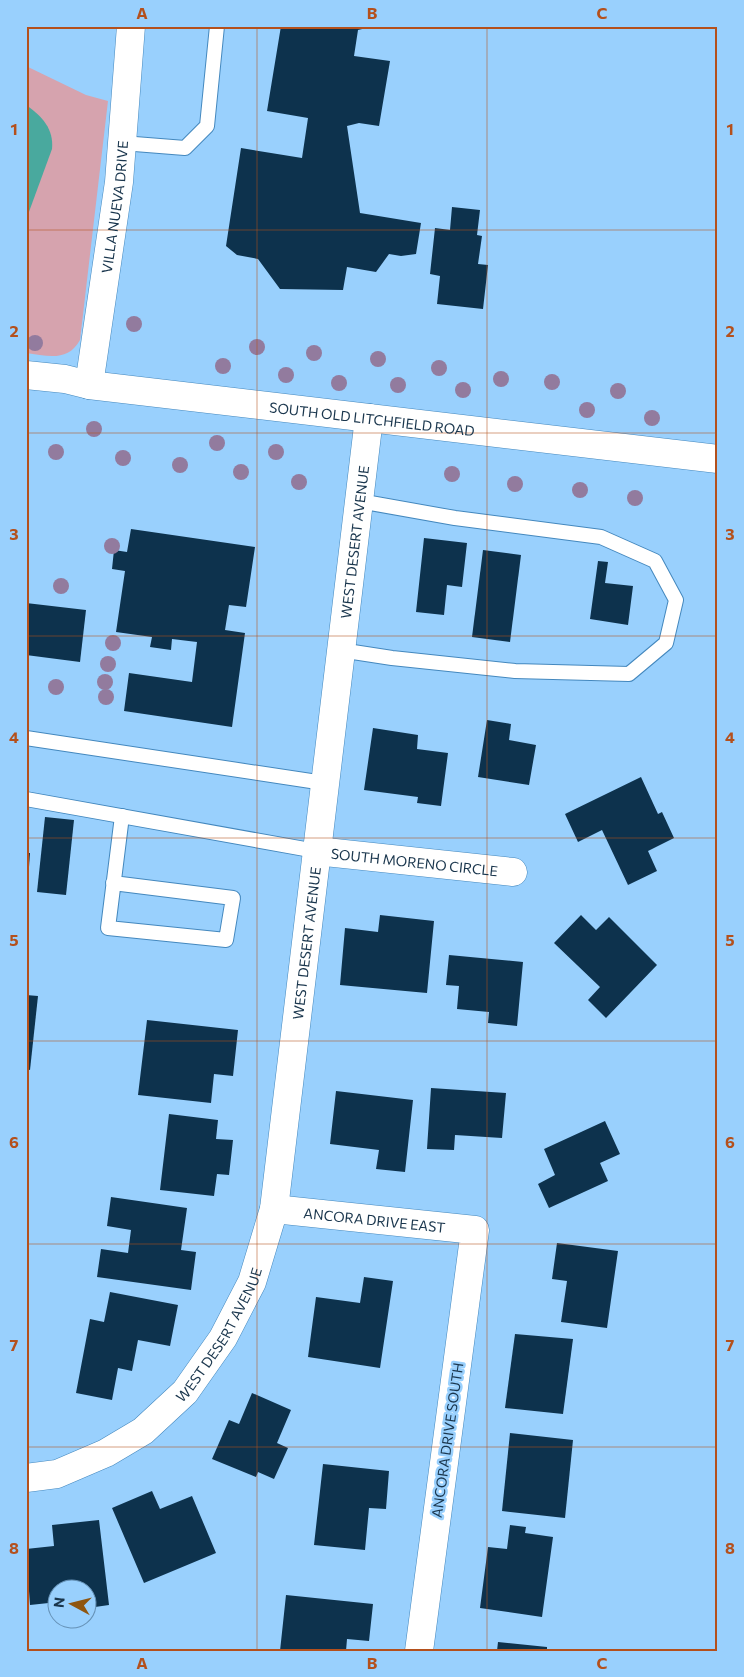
<svg xmlns="http://www.w3.org/2000/svg" width="744" height="1677" font-family="Commissioner,sans-serif">
	<rect width="100%" height="100%" fill="#99d0fd"/>
	<path fill="#d6a3ae" d="M26,66L86,95L108,101L80,340C68,362 48,356 26,353Z"/>
	<path fill="#49a99e" d="M26,105C42,116 54,129 52,149L26,220Z"/>
	<g fill="#0d324d">
		<path d="M281,26H375L358,30L354,56L390,61L379,126L359,123L347,126L360,213L421,223L416,254L401,256L389,254L376,272L347,267L343,290L280,289L258,259L237,255L226,246L241,148L302,158L308,118L267,111Z"/>
		<path d="M452,207L480,210L477,235L482,236L478,264L488,265L483,309L437,304L440,276L430,274L435,228L450,230Z"/>
		<path d="M131,529L255,547L246,607L229,605L225,630L245,633L232,727L124,711L129,673L192,682L197,642L172,639L171,650L150,647L152,637L116,632L125,571L112,569L114,550L127,552Z"/>
		<path d="M424,538L467,543L462,587L447,585L444,615L416,612Z"/>
		<path d="M483,550L521,555L510,642L472,637Z"/>
		<path d="M598,561L608,562L605,583L633,586L628,625L590,619Z"/>
		<path d="M26,603L86,610L80,662L26,655Z"/>
		<path d="M487,720L511,724L509,740L536,745L529,785L478,777Z"/>
		<path d="M373,728L418,735L417,749L448,753L441,806L417,803L418,797L364,790Z"/>
		<path d="M641,777L658,814L662,812L674,838L648,851L657,871L628,885L602,830L578,842L565,814Z"/>
		<path d="M45,817L74,820L66,895L37,892Z"/>
		<path d="M26,853H30L28,880H26Z"/>
		<path d="M380,915L434,921L427,993L340,985L345,928L378,932Z"/>
		<path d="M581,915L596,930L609,917L657,965L606,1018L588,1000L600,987L554,943Z"/>
		<path d="M449,955L523,962L517,1026L488,1023L489,1012L457,1009L459,986L446,985Z"/>
		<path d="M26,995L38,996L30,1070L26,1069Z"/>
		<path d="M147,1020L238,1030L233,1076L214,1074L211,1103L138,1095Z"/>
		<path d="M431,1088L506,1093L502,1138L455,1135L454,1150L427,1149Z"/>
		<path d="M336,1091L413,1100L405,1172L376,1169L379,1150L330,1144Z"/>
		<path d="M169,1114L218,1120L216,1139L233,1140L229,1175L217,1174L214,1196L160,1190Z"/>
		<path d="M605,1121L620,1154L600,1163L608,1181L549,1208L538,1184L555,1175L544,1149Z"/>
		<path d="M111,1197L187,1208L181,1250L196,1252L191,1290L97,1277L101,1249L128,1253L131,1230L107,1226Z"/>
		<path d="M557,1243L618,1251L607,1328L561,1322L567,1281L552,1279Z"/>
		<path d="M364,1277L393,1281L380,1368L308,1357L316,1297L360,1303Z"/>
		<path d="M110,1292L178,1305L170,1346L138,1340L132,1371L118,1368L112,1400L76,1393L90,1319L104,1322Z"/>
		<path d="M515,1334L573,1339L563,1414L505,1408Z"/>
		<path d="M252,1393L291,1410L277,1443L288,1448L274,1479L258,1472L256,1477L212,1459L229,1420L239,1424Z"/>
		<path d="M510,1433L573,1440L565,1518L502,1511Z"/>
		<path d="M323,1464L389,1471L386,1509L369,1508L365,1550L314,1545Z"/>
		<path d="M152,1491L160,1509L192,1496L216,1553L144,1583L112,1508Z"/>
		<path d="M99,1520L109,1605L88,1608V1590H58V1602L30,1605L26,1549L54,1546L52,1525Z"/>
		<path d="M510,1525L526,1527L525,1533L553,1537L542,1617L480,1608L488,1547L507,1549Z"/>
		<path d="M286,1595L373,1604L369,1641L347,1639L346,1651H280Z"/>
		<path d="M498,1642L547,1647V1651H497Z"/>
	</g>
	<g fill="none" stroke-linecap="round" stroke-linejoin="round">
		<g stroke="#4488be" stroke-width="16">
			<g id="lane">
				<path d="M122,143L185,148L207,126L217,26"/>
				<path d="M340,650L392,658L515,671L629,674L666,643L676,600L655,561L601,537L455,518L359,501"/>
				<path d="M26,738L324,783"/>
				<path d="M26,799L316,851"/>
				<path d="M113,883L233,898L226,940L108,928L122,816"/>
			</g>
		</g>
		<g stroke="#4488be" stroke-width="29">
			<g id="street">
				<path id="s1" d="M26,375L65,379L89,385L718,459"/>
				<path id="s2" d="M89,385L119,182L131,26"/>
				<path id="s3" d="M316,851L513,872"/>
				<path id="s4" d="M274,1209L475,1230L419,1651"/>
				<path id="s5" d="M26,1478L57,1474L106,1453L143,1431L185,1392L223,1338L252,1282L274,1209L369,418"/>
			</g>
		</g>
		<use href="#lane" stroke="#fff" stroke-width="14"/>
		<use href="#street" stroke="#fff" stroke-width="28"/>
	</g>
	<g fill="#927b9e">
		<circle cx="134" cy="324" r="8"/>
		<circle cx="35" cy="343" r="8"/>
		<circle cx="257" cy="347" r="8"/>
		<circle cx="314" cy="353" r="8"/>
		<circle cx="378" cy="359" r="8"/>
		<circle cx="223" cy="366" r="8"/>
		<circle cx="439" cy="368" r="8"/>
		<circle cx="286" cy="375" r="8"/>
		<circle cx="501" cy="379" r="8"/>
		<circle cx="552" cy="382" r="8"/>
		<circle cx="339" cy="383" r="8"/>
		<circle cx="398" cy="385" r="8"/>
		<circle cx="463" cy="390" r="8"/>
		<circle cx="618" cy="391" r="8"/>
		<circle cx="587" cy="410" r="8"/>
		<circle cx="652" cy="418" r="8"/>
		<circle cx="94" cy="429" r="8"/>
		<circle cx="217" cy="443" r="8"/>
		<circle cx="56" cy="452" r="8"/>
		<circle cx="276" cy="452" r="8"/>
		<circle cx="123" cy="458" r="8"/>
		<circle cx="180" cy="465" r="8"/>
		<circle cx="241" cy="472" r="8"/>
		<circle cx="452" cy="474" r="8"/>
		<circle cx="299" cy="482" r="8"/>
		<circle cx="515" cy="484" r="8"/>
		<circle cx="580" cy="490" r="8"/>
		<circle cx="635" cy="498" r="8"/>
		<circle cx="112" cy="546" r="8"/>
		<circle cx="61" cy="586" r="8"/>
		<circle cx="113" cy="643" r="8"/>
		<circle cx="108" cy="664" r="8"/>
		<circle cx="105" cy="682" r="8"/>
		<circle cx="56" cy="687" r="8"/>
		<circle cx="106" cy="697" r="8"/>
	</g>
	<path fill="none" stroke="#b4501c" stroke-width="1" stroke-opacity="0.55" d="M257,26V1651M487,26V1651M26,230H718M26,433H718M26,636H718M26,838H718M26,1041H718M26,1244H718M26,1447H718"/>
	<g text-anchor="middle" dominant-baseline="central" stroke-width="5" stroke-linejoin="round" paint-order="stroke">
		<g font-size="14" fill="#1a364d" stroke="#99d0fd">
			<text stroke="none"><textPath href="#s2" startOffset="180">VILLA NUEVA DRIVE</textPath></text>
			<text stroke="none"><textPath href="#s1" startOffset="349">SOUTH OLD LITCHFIELD ROAD</textPath></text>
			<text stroke="none"><textPath href="#s5" startOffset="1062">WEST DESERT AVENUE</textPath></text>
			<text stroke="none"><textPath href="#s3" startOffset="99">SOUTH MORENO CIRCLE</textPath></text>
			<text stroke="none"><textPath href="#s5" startOffset="658">WEST DESERT AVENUE</textPath></text>
			<text stroke="none"><textPath href="#s4" startOffset="101">ANCORA DRIVE EAST</textPath></text>
			<text stroke="none"><textPath href="#s5" startOffset="252">WEST DESERT AVENUE</textPath></text>
			<text transform="translate(447 1440) rotate(-82)">ANCORA DRIVE SOUTH</text>
		</g>
	</g>
	<rect width="744" height="1677" fill="none" stroke="#99d0fd" stroke-width="55"/>
	<g transform="translate(72 1604) rotate(277)"><circle r="24" fill="#99d0fd" stroke="#6692b7"/>
	<path d="M0-4L9 19L0 12L-9 19Z" fill="#8f5610"/>
	<text y="-8" font-size="14" font-weight="bold" text-anchor="middle" fill="#1a364d">N</text>
	</g>
	<rect x="28" y="28" width="688" height="1622" fill="none" stroke="#b4501c" stroke-width="2"/>
	<g font-size="16" text-anchor="middle" font-weight="bold" fill="#b4501c">
		<text x="142" y="19">A</text>
		<text x="372" y="19">B</text>
		<text x="602" y="19">C</text>
		<text x="14" y="135">1</text>
		<text x="730" y="135">1</text>
		<text x="14" y="337">2</text>
		<text x="730" y="337">2</text>
		<text x="14" y="540">3</text>
		<text x="730" y="540">3</text>
		<text x="14" y="743">4</text>
		<text x="730" y="743">4</text>
		<text x="14" y="946">5</text>
		<text x="730" y="946">5</text>
		<text x="14" y="1148">6</text>
		<text x="730" y="1148">6</text>
		<text x="14" y="1351">7</text>
		<text x="730" y="1351">7</text>
		<text x="14" y="1554">8</text>
		<text x="730" y="1554">8</text>
		<text x="142" y="1669">A</text>
		<text x="372" y="1669">B</text>
		<text x="602" y="1669">C</text>
	</g>
</svg>
